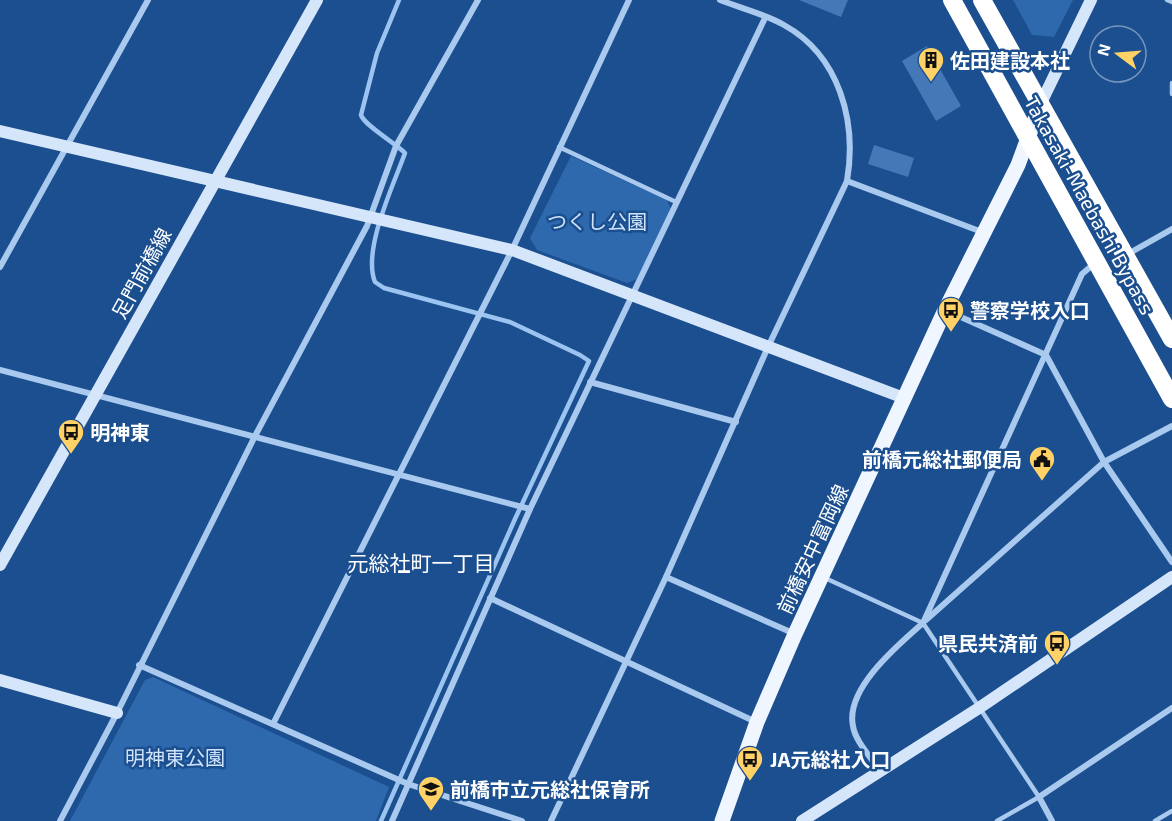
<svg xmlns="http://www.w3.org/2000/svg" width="1172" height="821" font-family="'Exo 2','Noto Sans JP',sans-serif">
	<rect width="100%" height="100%" fill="#1b4f8f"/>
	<g fill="#2e69ad">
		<path d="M1013,0H1073L1054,37L1032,35Z"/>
		<path d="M571,156L667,200L671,209L637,279L627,283L537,250L530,238Z"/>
		<path d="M153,677L389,787L376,821H70L145,680Z"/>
	</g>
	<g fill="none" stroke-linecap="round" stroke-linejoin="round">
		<path stroke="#9cc4f0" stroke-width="4.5" d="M381,821L515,519L589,361L580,355L510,322L384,288L375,282C362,250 394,184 405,153C395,143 364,125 361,115L377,53L399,0"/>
	</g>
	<g fill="#4478b7">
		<path d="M799,0H848L841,17Z"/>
		<path d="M927,46L961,106L936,121L902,61Z"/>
		<path d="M874,145L914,158L908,177L868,164Z"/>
	</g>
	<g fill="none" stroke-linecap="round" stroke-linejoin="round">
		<g stroke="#a9c9ee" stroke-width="4.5">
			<path d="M1167,0L1172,2"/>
			<path d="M1172,83V94"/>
			<path d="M559,147L676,202"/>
			<path d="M825,578L923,623L1039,797L997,821"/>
			<path d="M1155,821L1172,811"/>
		</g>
		<g stroke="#a9c9ee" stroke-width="6">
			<path d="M847,181L982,232"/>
			<path d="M1126,255L1172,229"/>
			<path d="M0,267L148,0"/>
			<path d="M945,310L1046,355L1104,462L1172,562"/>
			<path d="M0,370L530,509"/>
			<path d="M590,382L736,422"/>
			<path d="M666,577L795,634"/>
			<path d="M490,598L756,722"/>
			<path d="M926,620L1104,462L1172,426"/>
			<path d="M139,665L408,784L522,821"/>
			<path d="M273,724L512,250L629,0"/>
			<path d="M879,770C871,757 855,741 853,726C845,689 898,645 923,623L1082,274L1095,263"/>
			<path d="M60,821L117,713L255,436L367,226L396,146L478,0"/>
			<path d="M392,821L530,509L765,18"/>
			<path d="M551,821L666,577L768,347L847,181C857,122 840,56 784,25C765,14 740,8 720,0"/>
			<path d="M1052,821L1039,797L1172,708"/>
		</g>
		<g stroke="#d6e6fa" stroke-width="12">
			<path d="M1041,103L1091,0"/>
			<path d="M0,131L512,250L904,398"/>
			<path d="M0,565L317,0"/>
			<path d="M0,680L117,713"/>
			<path d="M802,821L979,708L1172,577"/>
		</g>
		<path stroke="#f0f6ff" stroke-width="15" d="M722,821L757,722L795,634L945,310L1018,165L1041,103"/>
		<g stroke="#fff" stroke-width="18">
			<path d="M952,0L1172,399"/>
			<path d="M982,0L1172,339"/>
		</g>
	</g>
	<defs>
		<g id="building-pin" transform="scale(1.35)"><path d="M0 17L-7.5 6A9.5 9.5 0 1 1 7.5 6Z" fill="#ffd166" stroke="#1b4f8f"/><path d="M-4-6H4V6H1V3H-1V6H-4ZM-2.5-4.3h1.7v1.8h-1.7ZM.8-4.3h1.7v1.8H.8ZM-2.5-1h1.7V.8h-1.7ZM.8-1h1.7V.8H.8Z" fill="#111"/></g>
		<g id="bus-pin" transform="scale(1.35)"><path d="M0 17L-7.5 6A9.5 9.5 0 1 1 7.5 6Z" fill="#ffd166" stroke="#1b4f8f"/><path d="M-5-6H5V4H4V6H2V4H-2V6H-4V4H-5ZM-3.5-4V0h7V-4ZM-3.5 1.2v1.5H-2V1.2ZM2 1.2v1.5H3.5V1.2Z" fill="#111"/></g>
		<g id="civic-pin" transform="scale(1.35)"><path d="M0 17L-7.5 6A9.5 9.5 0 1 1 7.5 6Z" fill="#ffd166" stroke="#1b4f8f"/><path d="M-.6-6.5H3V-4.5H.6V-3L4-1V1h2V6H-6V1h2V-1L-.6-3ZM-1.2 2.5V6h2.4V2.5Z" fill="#111"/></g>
		<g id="school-pin" transform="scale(1.35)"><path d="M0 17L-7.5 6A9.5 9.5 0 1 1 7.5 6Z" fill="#ffd166" stroke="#1b4f8f"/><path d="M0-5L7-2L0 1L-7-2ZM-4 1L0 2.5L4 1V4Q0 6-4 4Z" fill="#111"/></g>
	</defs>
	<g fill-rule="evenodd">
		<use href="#building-pin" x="931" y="60"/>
		<use href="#bus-pin" x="951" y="310"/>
		<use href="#bus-pin" x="71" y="432"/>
		<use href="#civic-pin" x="1042" y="459"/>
		<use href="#bus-pin" x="1057" y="643"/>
		<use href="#bus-pin" x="750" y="759"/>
		<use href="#school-pin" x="431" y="789"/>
	</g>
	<g text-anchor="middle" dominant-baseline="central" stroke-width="5" stroke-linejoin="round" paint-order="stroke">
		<g font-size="20" font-weight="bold" fill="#fff" stroke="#1b4f8f" text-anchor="start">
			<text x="950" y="60">佐田建設本社</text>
			<text x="970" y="310">警察学校入口</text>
			<text x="90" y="432">明神東</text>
			<text x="1022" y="459" text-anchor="end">前橋元総社郵便局</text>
			<text x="1038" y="643" text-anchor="end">県民共済前</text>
			<text x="770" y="759">JA元総社入口</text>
			<text x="450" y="789">前橋市立元総社保育所</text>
		</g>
		<g font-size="20" fill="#fff" stroke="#1b4f8f">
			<text transform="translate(1090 205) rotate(61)">Takasaki-Maebashi Bypass</text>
			<text transform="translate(141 273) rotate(-61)">足門前橋線</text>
			<text transform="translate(812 549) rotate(-65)">前橋安中富岡線</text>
		</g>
		<g font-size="20" fill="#cfe3fa" stroke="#1b4f8f">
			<text x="597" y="221">つくし公園</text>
			<text x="175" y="757">明神東公園</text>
		</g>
		<g font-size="21" fill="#fff" stroke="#1b4f8f">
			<text x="421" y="562">元総社町一丁目</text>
		</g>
	</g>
	<g transform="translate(1118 54) rotate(286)"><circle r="28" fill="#1b4f8f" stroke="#7695bc" stroke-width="1.5"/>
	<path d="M0-4.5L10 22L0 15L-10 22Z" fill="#ffd166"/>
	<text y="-9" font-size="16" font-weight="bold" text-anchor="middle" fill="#ffffff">N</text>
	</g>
</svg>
